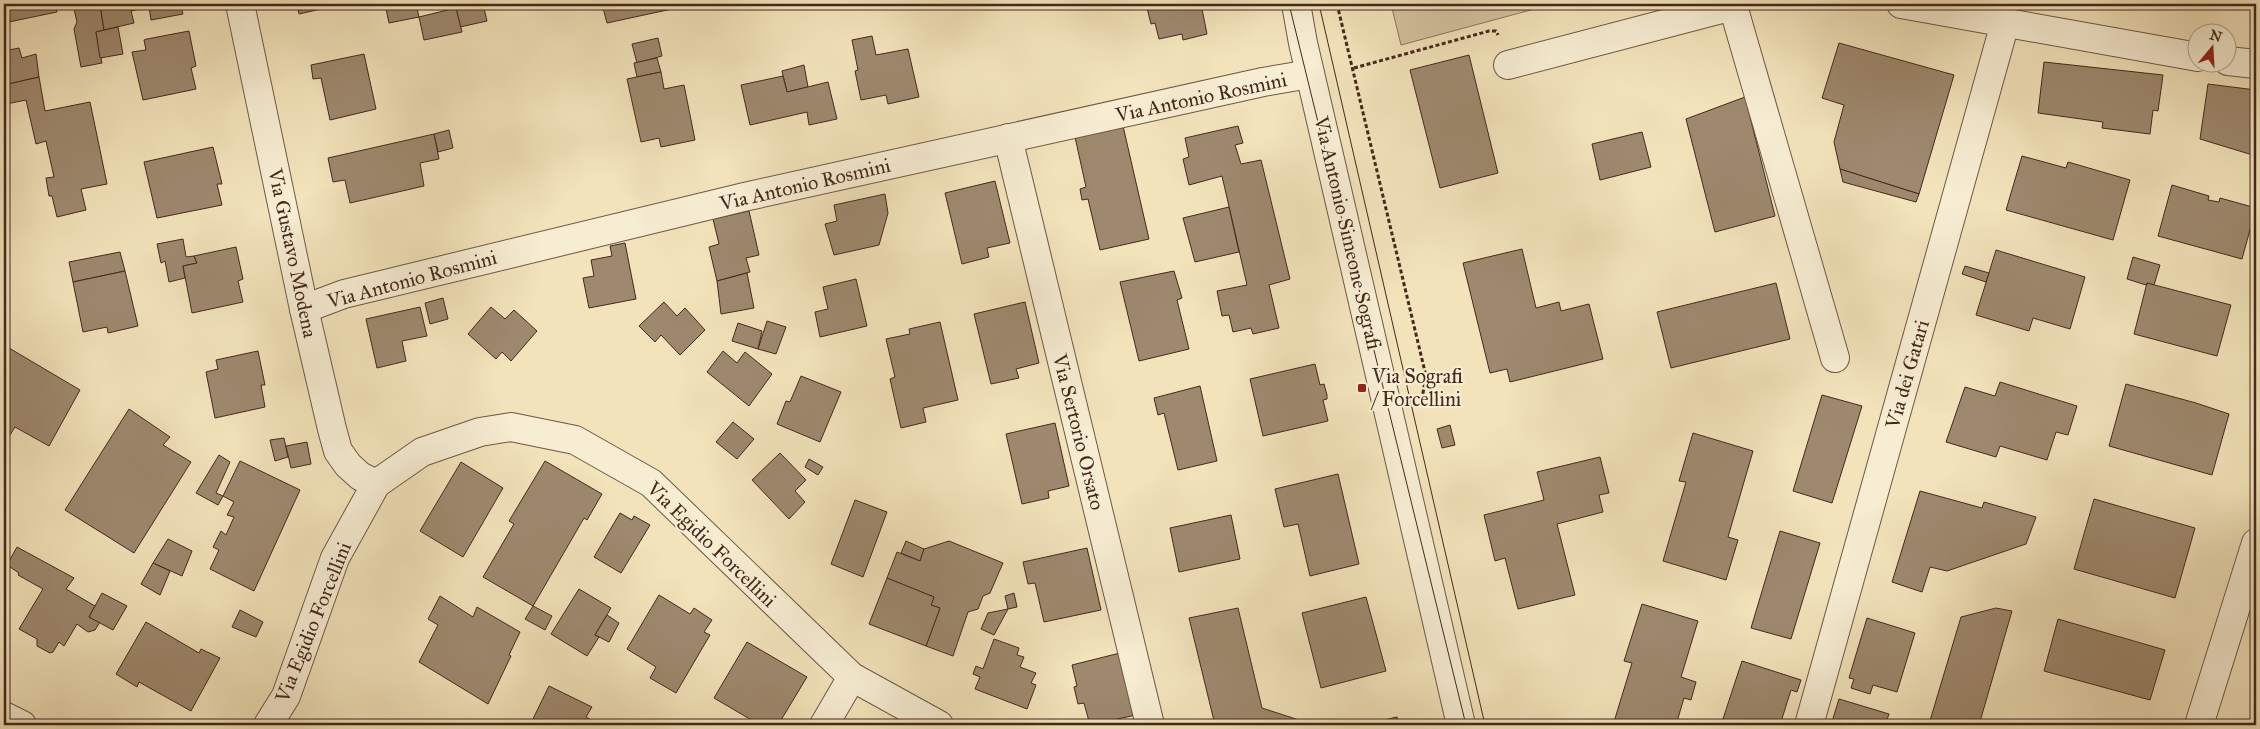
<svg xmlns="http://www.w3.org/2000/svg" width="2260" height="729" font-family="'IM FELL Great Primer',serif">
	<rect width="100%" height="100%" fill="#f2e3bb"/>
	<filter id="stains"><feTurbulence type="fractalNoise" baseFrequency=".004" numOctaves="4"/><feColorMatrix values="0 0 0 0 .2 0 0 0 0 .09 0 0 0 0 .02 0 0 0 .5 -.17"/></filter>
	<radialGradient id="worn" r=".72"><stop offset=".6" stop-color="#630" stop-opacity="0"/><stop offset="1" stop-color="#630" stop-opacity=".3"/></radialGradient>
	<path fill="#d4c3a0" stroke="#8c765e" d="M1391,4H1553L1401,45Z"/>
	<g fill="#9e896f" stroke="#44281c">
		<path d="M4,4H55L57,12L4,23Z"/>
		<path d="M73,4H100L104,30L96,32L102,63L81,67L74,29L77,22Z"/>
		<path d="M100,4H180L183,14L151,20L149,7L131,11L134,23L104,30Z"/>
		<path d="M297,4H343L299,14Z"/>
		<path d="M385,4H416L419,17L389,23Z"/>
		<path d="M476,4H483L487,21L460,27L456,8Z"/>
		<path d="M602,4H695L607,23Z"/>
		<path d="M1146,4H1201L1207,34L1183,40L1182,34L1159,39L1155,23L1151,24Z"/>
		<path d="M456,8L462,32L424,40L419,17Z"/>
		<path d="M118,27L123,54L100,58L96,32Z"/>
		<path d="M189,31L196,66L191,68L196,89L143,100L132,52L146,50L144,40L147,39Z"/>
		<path d="M872,36L876,55L908,49L919,97L888,104L886,95L861,100L855,71L858,70L852,40Z"/>
		<path d="M658,38L662,56L637,63L632,44Z"/>
		<path d="M1839,43L1954,75L1919,194L1840,169L1834,142L1844,105L1822,98Z"/>
		<path d="M19,48L22,58L36,54L39,77L4,85V51Z"/>
		<path d="M364,54L376,109L330,120L321,78L313,79L311,65Z"/>
		<path d="M1469,55L1498,173L1440,188L1410,70Z"/>
		<path d="M657,58L661,72L637,77L634,63Z"/>
		<path d="M2044,62L2163,75L2158,111L2153,110L2150,134L2102,128L2103,122L2038,113Z"/>
		<path d="M804,65L808,87L787,92L782,71Z"/>
		<path d="M661,72L664,89L684,85L695,140L661,147L659,138L641,142L627,79Z"/>
		<path d="M783,76L787,92L828,82L837,119L809,125L807,112L750,125L741,85Z"/>
		<path d="M39,77L45,111L90,102L107,184L81,189L86,210L57,217L52,196H49L46,178L54,177L46,141L36,144L26,100L6,104L4,85Z"/>
		<path d="M2208,84L2256,90V156L2200,139Z"/>
		<path d="M1745,97L1775,216L1715,232L1686,119Z"/>
		<path d="M1123,126L1149,239L1100,250L1088,199L1082,200L1080,189L1086,187L1075,137Z"/>
		<path d="M1238,126L1243,143L1235,145L1241,164L1261,160L1290,279L1269,285L1279,328L1253,334L1251,328L1233,332L1229,315L1222,316L1217,291L1247,285L1222,176L1189,185L1183,159L1189,157L1185,138Z"/>
		<path d="M449,130L453,148L438,152L434,134Z"/>
		<path d="M1642,132L1651,167L1600,180L1592,144Z"/>
		<path d="M434,134L439,159L420,163L424,186L350,203L345,180L333,182L328,158Z"/>
		<path d="M213,147L222,184H217L222,205L157,218L144,162Z"/>
		<path d="M2022,156L2066,168L2068,162L2130,180L2113,240L2006,210Z"/>
		<path d="M1840,169L1919,194L1916,202L1843,182Z"/>
		<path d="M995,181L1010,243L987,248L989,257L962,264L945,193Z"/>
		<path d="M2172,185L2209,196L2208,200L2219,202L2220,198L2256,208L2242,259L2158,236Z"/>
		<path d="M885,194L888,213L879,245L834,255L825,224L837,221L834,205Z"/>
		<path d="M1229,207L1239,252L1195,262L1183,218Z"/>
		<path d="M749,211L759,255L746,258L750,272L717,281L709,247L719,244L713,219Z"/>
		<path d="M183,239L186,257L194,256L197,263L183,266L185,278L169,282L165,261L161,263L157,244Z"/>
		<path d="M625,243L636,299L589,308L583,278L594,276L591,260L612,256L610,246Z"/>
		<path d="M236,247L243,279L238,281L243,302L192,313L183,266L197,263L194,256Z"/>
		<path d="M1522,249L1536,308L1559,302L1561,311L1589,304L1603,359L1510,382L1507,369L1490,373L1463,263Z"/>
		<path d="M1996,250L2085,277L2070,329L2033,318L2029,331L1976,315Z"/>
		<path d="M120,252L125,271L73,282L69,262Z"/>
		<path d="M2133,257L2160,265L2154,285L2147,283L2146,285L2127,279Z"/>
		<path d="M1965,266L1989,273L1986,282L1962,274Z"/>
		<path d="M125,271L138,326L108,333L107,327L83,332L73,282Z"/>
		<path d="M1174,271L1182,298L1177,300L1189,349L1139,361L1120,282Z"/>
		<path d="M747,273L754,308L721,314L717,281Z"/>
		<path d="M856,279L867,326L820,337L815,312L828,309L823,287Z"/>
		<path d="M1776,283L1790,339L1671,368L1657,312Z"/>
		<path d="M2147,283L2231,305L2217,356L2134,334Z"/>
		<path d="M443,298L448,319L430,324L425,303Z"/>
		<path d="M664,302L677,316L685,308L705,330L680,355L661,335L655,342L639,326Z"/>
		<path d="M1025,302L1039,363L1016,369L1019,378L991,384L974,314Z"/>
		<path d="M420,307L427,336L402,341L406,361L377,368L366,319Z"/>
		<path d="M491,307L505,319L514,310L537,331L511,361L502,352L496,359L468,334Z"/>
		<path d="M767,321L786,327L776,354L758,349Z"/>
		<path d="M940,322L958,400L923,408L926,422L901,428L890,379L895,377L886,339L910,334L909,329Z"/>
		<path d="M738,323L762,331L758,349L732,341Z"/>
		<path d="M4,345L80,390L49,446L15,427L8,438L4,435Z"/>
		<path d="M258,351L265,385H261L265,407L215,418L206,372L218,369L216,360Z"/>
		<path d="M723,351L737,363L745,352L772,374L749,406L707,372Z"/>
		<path d="M1315,364L1320,385L1324,384L1327,395V399L1323,400L1328,421L1263,436L1250,379Z"/>
		<path d="M801,376L841,392L820,442L777,424L786,401L790,402Z"/>
		<path d="M2000,382L2077,406L2068,435L2056,432L2047,460L2000,446L1996,457L1946,442L1965,387L1995,396Z"/>
		<path d="M2126,384L2196,403L2229,414L2212,475L2109,446Z"/>
		<path d="M1200,386L1217,461L1178,470L1164,413L1158,415L1154,398Z"/>
		<path d="M1822,395L1862,406L1832,503L1793,491Z"/>
		<path d="M129,409L170,437L163,445L191,462L134,553L65,510Z"/>
		<path d="M733,422L754,439L737,459L716,442Z"/>
		<path d="M1055,423L1069,486L1048,491L1049,498L1022,504L1006,434Z"/>
		<path d="M1450,425L1455,445L1442,448L1437,429Z"/>
		<path d="M1693,433L1753,451L1728,537L1738,540L1726,580L1663,561L1686,482L1679,481Z"/>
		<path d="M284,438L288,457L275,461L270,440Z"/>
		<path d="M307,442L311,464L291,468L286,446Z"/>
		<path d="M780,453L806,480L795,491L805,502L789,519L752,480Z"/>
		<path d="M219,455L230,462L216,493L223,496L218,505L196,493Z"/>
		<path d="M1600,457L1609,493L1599,495L1603,512L1557,524L1575,595L1518,609L1505,558L1495,561L1484,515L1544,500L1537,472Z"/>
		<path d="M809,459L823,467L818,475L805,467Z"/>
		<path d="M240,461L300,490L254,591L210,569L219,550L213,547L221,531L226,535L234,517L227,515L234,502L223,496Z"/>
		<path d="M545,461L602,494L587,520L584,518L533,606L483,577L514,524L509,521Z"/>
		<path d="M461,462L503,488L463,557L420,531Z"/>
		<path d="M1338,474L1359,564L1310,576L1298,524L1284,527L1275,489Z"/>
		<path d="M1920,491L1982,508L1984,502L2036,517L2026,544L1947,571L1930,567L1922,592L1892,582Z"/>
		<path d="M2094,499L2195,528L2175,598L2074,569Z"/>
		<path d="M855,500L887,512L863,577L831,564Z"/>
		<path d="M620,513L632,520L634,516L650,525L621,573L594,557Z"/>
		<path d="M1231,515L1240,559L1179,572L1170,528Z"/>
		<path d="M1780,531L1820,543L1791,639L1751,628Z"/>
		<path d="M168,539L192,551L182,576L153,563Z"/>
		<path d="M906,541L924,549L920,561L901,553Z"/>
		<path d="M949,541L1003,563L990,593L983,596L978,609L968,612L953,656L926,646L940,608L931,605L934,597L887,578L897,552L920,561L924,549Z"/>
		<path d="M17,547L74,578L66,589L95,606L89,617L100,622L95,630L88,632L77,624L64,646L59,642L53,652L50,653L37,646V639L19,629L43,589L18,575L19,573L7,565Z"/>
		<path d="M1087,548L1101,610L1044,622L1035,583L1028,584L1023,562Z"/>
		<path d="M153,563L170,571L160,595L141,584Z"/>
		<path d="M887,578L934,597L931,605L940,608L926,646L869,624Z"/>
		<path d="M579,589L611,608L595,635L599,637L587,656L551,634Z"/>
		<path d="M102,593L127,606L113,630L89,617Z"/>
		<path d="M1014,593L1017,607L1008,609L1005,596Z"/>
		<path d="M659,595L690,614L694,608L712,620L704,632L710,635L676,693L650,678L656,667L627,649Z"/>
		<path d="M440,596L473,617L477,607L520,632L509,655L511,656L488,704L419,662L438,625L428,619Z"/>
		<path d="M1366,597L1386,671L1321,688L1302,613Z"/>
		<path d="M1642,604L1698,621L1681,677L1696,682L1691,700L1684,698L1676,725H1613L1632,663L1624,661Z"/>
		<path d="M533,606L552,616L545,630L525,619Z"/>
		<path d="M1238,608L1262,708L1299,720L1298,725H1215L1189,618Z"/>
		<path d="M1996,608L2012,611L1979,725L1929,724L1961,617Z"/>
		<path d="M1008,609L994,635L981,629L988,613Z"/>
		<path d="M240,610L263,622L256,637L232,627Z"/>
		<path d="M607,615L619,623L609,642L595,635Z"/>
		<path d="M1867,618L1915,633L1897,692L1873,685L1870,694L1851,688L1854,679L1849,678Z"/>
		<path d="M2058,619L2165,650L2150,700L2044,671Z"/>
		<path d="M146,622L199,653L201,649L220,658L191,711L139,682L137,687L116,674Z"/>
		<path d="M994,639L1019,648L1017,655L1024,657L1020,667L1036,673L1031,683L1036,685L1027,709L975,689L980,677L973,674L976,666L983,669Z"/>
		<path d="M747,642L807,677L778,725H760L714,698Z"/>
		<path d="M1120,653L1136,715L1090,725L1084,703L1078,704L1074,687L1077,686L1072,665Z"/>
		<path d="M1742,661L1801,680L1797,692L1791,690L1780,725H1721Z"/>
		<path d="M549,686L592,707L586,717L600,725H530Z"/>
		<path d="M1839,699L1889,714L1885,725H1831Z"/>
		<path d="M1397,717L1400,725H1362L1366,724Z"/>
	</g>
	<g fill="none" stroke-linecap="round" stroke-linejoin="round">
		<g stroke="#705744" stroke-width="30">
			<g id="minor">
				<path d="M240,4L304,309L332,429L338,451L348,465L360,476L376,484"/>
				<path d="M1296,4L1303,43L1461,725"/>
				<path d="M1901,4L2198,57"/>
				<path d="M1733,6L1835,358"/>
				<path d="M2228,61L2256,64"/>
				<path d="M1508,65L1733,6V4"/>
				<path d="M1008,138L1150,725"/>
				<path d="M304,309L344,294L744,197L1263,82L1310,74"/>
				<path d="M4,716L22,725"/>
				<path d="M268,725L286,696L335,558L376,484L422,452L480,432L511,427L575,440L651,483L852,677L939,725"/>
				<path d="M824,725L852,677"/>
				<path d="M1809,725L2005,23"/>
				<path d="M2199,725L2256,543"/>
			</g>
		</g>
		<g stroke="#44281c" stroke-width="3" stroke-dasharray="4 2.5" stroke-linecap="butt">
			<path d="M1337,4L1426,376L1421,404"/>
			<path d="M1354,68L1489,31H1496L1498,35"/>
		</g>
		<use href="#minor" stroke="#f7edd3" stroke-width="28"/>
		<g stroke="#44281c" stroke-width="1">
			<path d="M1289,4L1466,725"/>
			<path d="M1319,4L1485,725"/>
		</g>
	</g>
	<rect fill="#8f2418" stroke="#f7edd3" stroke-width="2" x="1357" y="383" width="10" height="10" rx="2.5"/>
	<g text-anchor="middle" dominant-baseline="central" stroke-width="4.5" stroke-linejoin="round" paint-order="stroke">
		<g font-size="20" fill="#44281c" stroke="#f7edd3">
			<text transform="translate(1201 97) rotate(-12)">Via Antonio Rosmini</text>
			<text transform="translate(805 184) rotate(-13)">Via Antonio Rosmini</text>
			<text transform="translate(1348 233) rotate(77)">Via Antonio Simeone Sografi</text>
			<text transform="translate(293 253) rotate(78)">Via Gustavo Modena</text>
			<text transform="translate(412 279) rotate(-15)">Via Antonio Rosmini</text>
			<text transform="translate(1907 374) rotate(-74)">Via dei Gatari</text>
			<text transform="translate(1079 432) rotate(76)">Via Sertorio Orsato</text>
			<text transform="translate(712 544) rotate(44)">Via Egidio Forcellini</text>
			<text transform="translate(313 622) rotate(-68)">Via Egidio Forcellini</text>
		</g>
		<g font-size="20" fill="#44281c" stroke="#f7edd3" text-anchor="start">
			<text x="1372" y="376">Via Sografi<tspan x="1372" dy="23">/ Forcellini</tspan></text>
		</g>
	</g>
	<rect width="2260" height="729" fill="none" stroke="#f2e3bb" stroke-width="20"/>
	<rect x="5" y="5" width="2250" height="719" fill="none" stroke="#44281c" stroke-width="2.5"/>
	<rect x="10" y="10" width="2240" height="709" fill="none" stroke="#44281c"/>
	<g transform="translate(2212 48) rotate(18)"><circle r="24" fill="#f7edd3" stroke="#af9e8a"/>
	<path d="M0-4L9 19L0 12L-9 19Z" fill="#8f2418"/>
	<text y="-8" font-size="14" font-weight="bold" text-anchor="middle" fill="#44281c">N</text>
	</g>
	<rect width="100%" height="100%" filter="url(#stains)"/>
	<rect width="100%" height="100%" fill="url(#worn)"/>
</svg>
